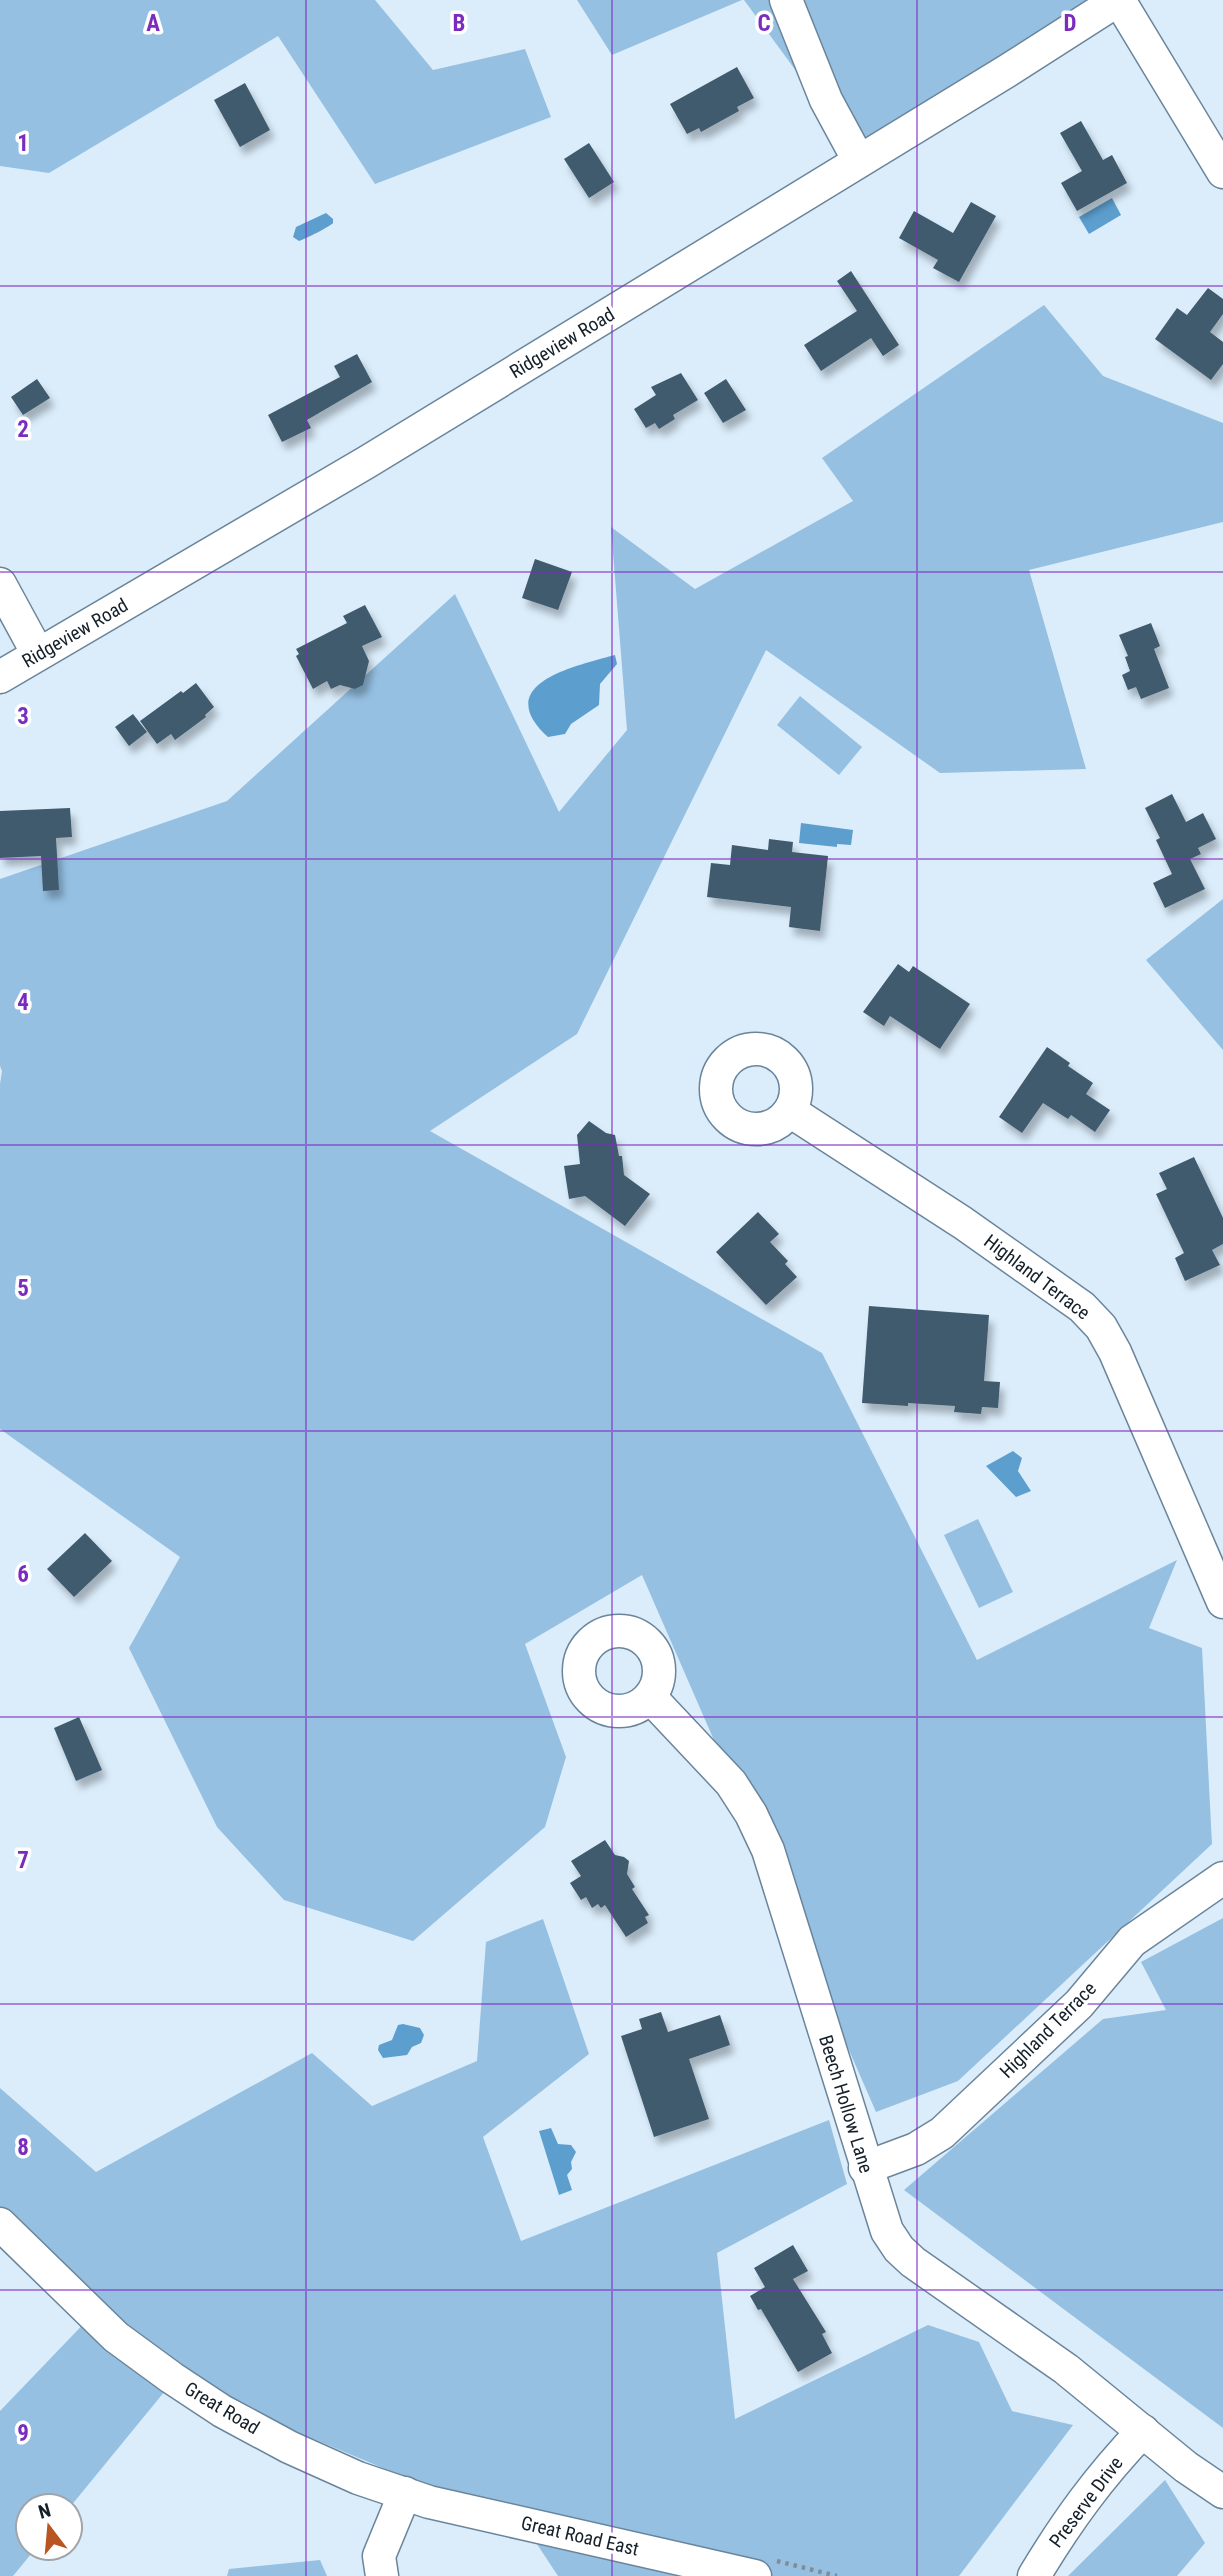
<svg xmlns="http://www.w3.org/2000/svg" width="1223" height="2576" font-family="'Roboto Condensed',sans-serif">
	<defs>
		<filter id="shadow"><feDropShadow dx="4.5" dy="8" stdDeviation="3.5" flood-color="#0004"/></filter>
	</defs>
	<rect width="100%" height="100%" fill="#dbedfb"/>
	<g fill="#95c0e2">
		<path d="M0,0H375L433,70L525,49L551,117L375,184L278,36L49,173L0,166Z"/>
		<path d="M577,0H742L612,55Z"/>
		<path d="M744,0H1138L857,154Z"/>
		<path d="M1044,305L1103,376L1223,423V522L1029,570L1086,769L940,773L766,650L577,1034L430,1131L822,1353L977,1660L1177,1560L1149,1628L1202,1648L1212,1844L958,2081L876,2112L642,1575L525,1644L566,1757L545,1827L413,1941L284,1900L217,1827L129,1648L180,1557L0,1429V1084L2,1071L0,1066V879L227,801L455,594L559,812L627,730L611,527L695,589L853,501L822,458Z"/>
		<path d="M800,696L862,747L839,775L777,725Z"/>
		<path d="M1223,899V1050L1146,960Z"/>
		<path d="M978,1519L1013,1592L979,1608L944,1535Z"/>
		<path d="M1223,1918V2428L904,2190L1103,2019L1166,2010L1141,1962Z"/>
		<path d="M543,1919L589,2054L483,2137L521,2241L829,2120L847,2184L717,2253L735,2419L928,2325L979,2342L1012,2411L1073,2425L959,2576H558L527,2529L174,2380L70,2507L28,2506V2548H36L13,2576H0V2411L94,2313L0,2220V2088L96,2172L312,2053L372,2106L477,2061L486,1942Z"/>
		<path d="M1165,2480L1205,2543L1177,2576H1068Z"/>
		<path d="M320,2560L327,2576H227L229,2569Z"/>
	</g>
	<g fill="#5c9ece">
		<path d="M1112,198L1121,215L1089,234L1079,217Z"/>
		<path d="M326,213L333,219V223C331,226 305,239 299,241L293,237L296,227Z"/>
		<path d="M615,655L617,664L600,684L599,705L571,724L565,734L548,737C490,684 575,666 615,655Z"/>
		<path d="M801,823L853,830L851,845L837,844V847L799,843Z"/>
		<path d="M1013,1451L1022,1458L1018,1471L1031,1491L1016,1497L986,1466Z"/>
		<path d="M403,2024L420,2028L424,2035L421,2043L412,2047L407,2055L383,2058L378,2050L379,2045L392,2040L398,2025Z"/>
		<path d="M551,2128L558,2144L571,2145L576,2152L571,2162L572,2169L567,2175L572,2190L559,2195L539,2131Z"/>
	</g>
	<g fill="#405a6e" filter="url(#shadow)">
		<path d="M737,67L754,98L737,107L739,111L701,132L699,128L687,134L670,104Z"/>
		<path d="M245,83L270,130L240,147L214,100Z"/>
		<path d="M1081,121L1103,160L1112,155L1127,183L1077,211L1061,183L1082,171L1060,133Z"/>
		<path d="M589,143L614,182L589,198L564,159Z"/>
		<path d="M971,202L996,216L959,282L933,268L938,260L899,238L914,211L953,233Z"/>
		<path d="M851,271L899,345L883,356L871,338L821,371L804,345L857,311L837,281Z"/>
		<path d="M1208,288L1223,299V314L1210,332L1223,342V364L1211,380L1155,339L1177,308L1187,315Z"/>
		<path d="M357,354L372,382L307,420L311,428L282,442L268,415L340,377L334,366Z"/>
		<path d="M681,373L698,400L673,415L675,419L659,429L655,423L646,428L634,409L656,395L651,387Z"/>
		<path d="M37,379L50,398L23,415L11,397Z"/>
		<path d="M726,379L746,410L723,423L704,393Z"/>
		<path d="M535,559L572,572L558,610L522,598Z"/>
		<path d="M365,605L382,637L362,646L369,661L363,685L355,689L340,685L331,689L327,681L313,689L296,656L299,654L296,649L347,623L343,616Z"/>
		<path d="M1151,623L1160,646L1154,649L1169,688L1141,699L1136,687L1128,690L1122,675L1130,671L1125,657L1128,656L1119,635Z"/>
		<path d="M196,683L214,707L205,715L206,717L175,740L171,734L157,744L140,721L181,691L183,693Z"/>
		<path d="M133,714L147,732L129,746L115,727Z"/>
		<path d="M1172,794L1186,822L1203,813L1216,839L1198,848L1201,854L1190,859L1205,889L1165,908L1153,883L1172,874L1156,840L1160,838L1145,808Z"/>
		<path d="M70,808L72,837L56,838L59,890L43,891L41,856L0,858V811Z"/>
		<path d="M769,839L793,842L792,852L828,856L820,931L789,927L791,907L707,897L711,863L730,865L732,845L768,850Z"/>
		<path d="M898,964L909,972L913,966L970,1004L940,1049L890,1016L884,1026L863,1012Z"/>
		<path d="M1047,1047L1070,1063L1068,1066L1093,1083L1086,1094L1110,1110L1095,1132L1071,1115L1068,1119L1043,1103L1022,1133L999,1117Z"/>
		<path d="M589,1121L606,1133L615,1135L619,1156H622L624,1175L650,1194L625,1226L585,1196L569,1199L564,1166L580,1164L577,1135Z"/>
		<path d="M1194,1157L1223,1218V1244L1212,1250L1220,1265L1185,1281L1175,1258L1184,1253L1156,1194L1167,1189L1159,1173Z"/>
		<path d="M758,1212L779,1234L770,1242L788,1261L785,1264L797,1277L766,1305L716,1252Z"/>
		<path d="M869,1306L989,1315L984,1381L1000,1382L998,1408L982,1407L981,1414L954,1412L955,1406L908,1403V1406L862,1403Z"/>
		<path d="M85,1533L112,1561L74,1597L47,1569Z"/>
		<path d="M79,1717L102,1770L76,1781L54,1728Z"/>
		<path d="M605,1840L615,1855L624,1857L629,1861L627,1874L635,1887L632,1889L649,1915L645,1917L648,1923L626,1937L605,1905L601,1908L598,1904L592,1908L586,1897L581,1900L570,1883L581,1876L571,1861Z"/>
		<path d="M661,2012L668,2032L720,2015L730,2045L689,2059L709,2119L654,2137L621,2036L642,2029L639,2019Z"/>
		<path d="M793,2245L808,2271L793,2279L826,2332L822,2334L832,2353L798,2372L761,2309L758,2310L750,2296L765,2287L754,2268Z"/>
	</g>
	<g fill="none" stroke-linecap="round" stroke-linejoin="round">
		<g stroke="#6a859b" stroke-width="35">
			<g id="minor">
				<path d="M786,0L826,100L859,161"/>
				<path d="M1119,0L1223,172"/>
				<path d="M0,584L38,654"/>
				<path d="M0,677L367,462L1007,71L1118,0"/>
				<circle cx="756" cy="1089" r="40"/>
				<path d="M790,1111L963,1223L1082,1307L1101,1327L1115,1352L1223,1602"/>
				<circle cx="619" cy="1671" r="40"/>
				<path d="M650,1697L731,1783L751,1814L768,1850L887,2231L899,2249L913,2262L1066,2369L1186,2467L1223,2492"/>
				<path d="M865,2168L916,2149L942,2133L1079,2004L1132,1941L1223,1878"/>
				<path d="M0,2224L116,2337L172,2378L222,2411L289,2447L358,2478L429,2502L755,2576"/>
				<path d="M382,2576L379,2556L405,2493"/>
				<path d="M1034,2576C1067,2521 1099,2477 1143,2431"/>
			</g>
		</g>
		<path stroke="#7e8d98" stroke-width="4.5" stroke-dasharray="3.5 5" stroke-linecap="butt" d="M777,2561L837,2576"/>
		<use href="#minor" stroke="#fff" stroke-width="32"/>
	</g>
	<path fill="none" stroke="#7b2cbf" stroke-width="2" stroke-opacity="0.55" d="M306,0V2576M612,0V2576M917,0V2576M0,286H1223M0,572H1223M0,859H1223M0,1145H1223M0,1431H1223M0,1717H1223M0,2004H1223M0,2290H1223"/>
	<g text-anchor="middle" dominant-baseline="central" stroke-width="7" stroke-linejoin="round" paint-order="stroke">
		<g font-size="19" fill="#141f28" stroke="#fff">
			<text transform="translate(562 343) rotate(-31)">Ridgeview Road</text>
			<text transform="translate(75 633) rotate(-30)">Ridgeview Road</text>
			<text transform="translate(1037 1277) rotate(37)">Highland Terrace</text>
			<text transform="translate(1048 2030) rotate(-45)">Highland Terrace</text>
			<text transform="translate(846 2104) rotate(73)">Beech Hollow Lane</text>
			<text transform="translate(222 2408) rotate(31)">Great Road</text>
			<text transform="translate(1086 2502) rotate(-53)">Preserve Drive</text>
			<text transform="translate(580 2536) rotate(13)">Great Road East</text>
		</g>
	</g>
	<g font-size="23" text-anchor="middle" font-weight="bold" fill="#7b2cbf" stroke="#fff" stroke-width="7" stroke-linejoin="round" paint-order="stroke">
		<text x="153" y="31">A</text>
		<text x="459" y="31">B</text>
		<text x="764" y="31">C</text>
		<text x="1070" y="31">D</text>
		<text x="23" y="151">1</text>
		<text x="23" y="437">2</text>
		<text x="23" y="724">3</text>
		<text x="23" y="1010">4</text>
		<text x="23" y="1296">5</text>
		<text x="23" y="1582">6</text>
		<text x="23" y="1868">7</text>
		<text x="23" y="2155">8</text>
		<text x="23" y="2441">9</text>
	</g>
	<g transform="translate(49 2527) rotate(344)"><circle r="33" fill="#ffffff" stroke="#a1a5a9" stroke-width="2"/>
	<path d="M0-5L12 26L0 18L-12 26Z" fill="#b95522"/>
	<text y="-10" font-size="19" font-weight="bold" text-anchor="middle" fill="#141f28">N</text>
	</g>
</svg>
